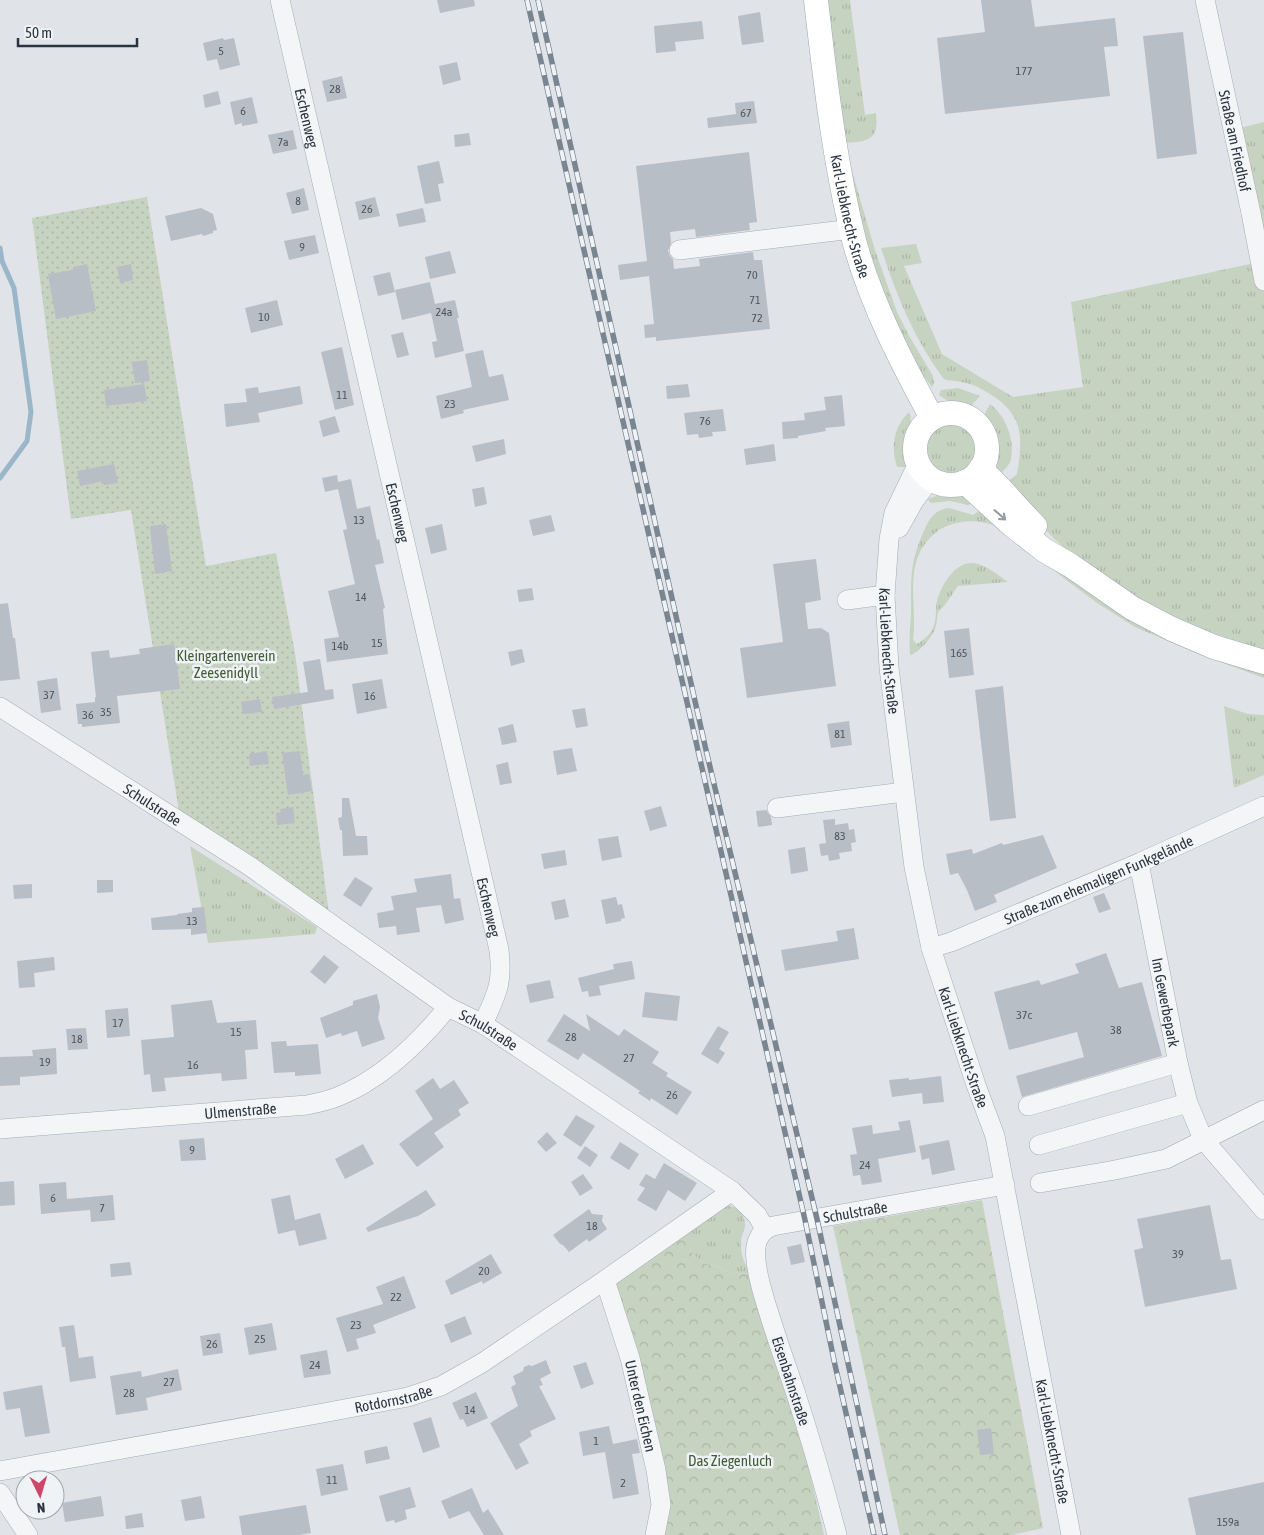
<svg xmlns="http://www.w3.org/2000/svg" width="1264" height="1535" font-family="'Asap Condensed',sans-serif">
	<defs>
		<pattern id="grass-tufts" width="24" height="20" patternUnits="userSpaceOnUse" patternTransform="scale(1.25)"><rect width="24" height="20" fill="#c7d3c1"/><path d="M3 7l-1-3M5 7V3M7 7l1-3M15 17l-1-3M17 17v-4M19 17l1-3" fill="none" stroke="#abb6a7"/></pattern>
		<pattern id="forest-crowns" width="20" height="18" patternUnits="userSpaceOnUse" patternTransform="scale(1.25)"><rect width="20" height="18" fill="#c7d3c1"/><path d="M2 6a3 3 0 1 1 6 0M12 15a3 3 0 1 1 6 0" fill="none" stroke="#abb6a7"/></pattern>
		<pattern id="garden-dots" width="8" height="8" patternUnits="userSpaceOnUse" patternTransform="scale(1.25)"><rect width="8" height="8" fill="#c7d3c1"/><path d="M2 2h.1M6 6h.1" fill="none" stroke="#abb6a7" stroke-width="1.8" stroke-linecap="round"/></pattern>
	</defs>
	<rect width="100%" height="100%" fill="#e0e4e9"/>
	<g fill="url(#grass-tufts)">
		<path d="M825,0H850L865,115L876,113C879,139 870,141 847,143L841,138Z"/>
		<path d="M1264,122V232L1240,128Z"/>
		<path d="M850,164L875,250L897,312L908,334L933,376L934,383L932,387C882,325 864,241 847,165Z"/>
		<path d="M916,244L922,263L904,266L942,354L1013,397L1083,387L1071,302L1264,261V650C1207,633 1155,611 1105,577C1089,567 1073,557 1059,543C1039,525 1022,504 1005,484L1017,474C1023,438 1024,415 990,394C984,391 979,387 973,385C964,382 955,381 946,380L943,378C914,339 896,294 881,248Z"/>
		<path d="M958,388L980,396L969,408L951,403L939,395L941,390Z"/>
		<path d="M990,404C1006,416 1015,440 1011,459C1010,465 1003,471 999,475C996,467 995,459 997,451C998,439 990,426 983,417Z"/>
		<path d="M909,412C914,423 908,433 906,443L907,446L908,464L906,467H897C891,446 893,428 909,412Z"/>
		<circle cx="952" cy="449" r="25"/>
		<path d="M944,493L963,494L973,503L968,505L950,501L931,503L929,501L928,499Z"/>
		<path d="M949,508L973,515L983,508L1264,672V678L1198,654L1135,627L1097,603L993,525C976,520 964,520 947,526C939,529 935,533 929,539C903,567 918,607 913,640L917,644C922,641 931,634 933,628C937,620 935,610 937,601C941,585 957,557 978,564C989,567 999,576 1008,582L958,586L945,605L938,612C937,617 937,623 935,629C933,636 918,654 910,655C909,641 910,629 911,616C911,583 909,564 923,533C929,519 934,510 949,508Z"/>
		<path d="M1224,706L1248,714L1264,715V775L1234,788Z"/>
		<path d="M190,846L317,927L315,934L208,943Z"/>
		<path d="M725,1205C736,1206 746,1214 745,1226C744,1233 740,1238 741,1246C741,1256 745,1264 750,1273L731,1274L721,1268L703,1263L691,1252L690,1244L680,1238Z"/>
	</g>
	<g fill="url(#forest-crowns)">
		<path d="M982,1200L1043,1528L1012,1535H900L833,1226Z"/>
		<path d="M680,1238L686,1239L690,1244L691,1252L703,1263L721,1268L731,1274L750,1273L807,1459L824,1535H655L661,1505L605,1280Z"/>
	</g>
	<path fill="url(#garden-dots)" d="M147,197L206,566L276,553L295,653L329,914L180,818L131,510L71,519L32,218Z"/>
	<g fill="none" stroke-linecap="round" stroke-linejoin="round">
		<path stroke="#9bb6c9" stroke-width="5" d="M0,248L2,261L14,288L31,412L27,441L0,478"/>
	</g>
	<g fill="#b7bec6">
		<path d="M437,0H474L475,6L440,13Z"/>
		<path d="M981,0H1031L1035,27L1115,18L1118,46L1104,47L1110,96L945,114L937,38L985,32Z"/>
		<path d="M760,12L764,42L742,45L738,16Z"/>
		<path d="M702,21L704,39L675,42L676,51L656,53L654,26Z"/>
		<path d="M1183,32L1197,154L1157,159L1143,36Z"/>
		<path d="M223,38L224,40L234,38L240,65L220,70L217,59L207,61L203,43Z"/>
		<path d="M457,62L461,80L443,85L439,66Z"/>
		<path d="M342,76L347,98L327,102L322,81Z"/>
		<path d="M218,91L221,104L205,108L203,95Z"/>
		<path d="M252,97L258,123L242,126V123L235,125L230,102Z"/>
		<path d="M754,101L757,123L708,128L707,118L736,114L735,103Z"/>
		<path d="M293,130L297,149L273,154L268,135Z"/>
		<path d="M469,133L471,145L455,147L454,135Z"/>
		<path d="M749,152L757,222L749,223L750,230L696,237L695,229L670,232L671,242L668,251L670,256L673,259L674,269L700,266L699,259L753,252L754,260H762L770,329L656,341V337L645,338L644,325L654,324L649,276L620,280L618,265L647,261L636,166Z"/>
		<path d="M439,161L444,183L438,184L441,201L425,204L417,166Z"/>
		<path d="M304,188L309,210L292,214L286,193Z"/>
		<path d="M375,197L380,216L359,220L355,202Z"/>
		<path d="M201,208L213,214L217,230L213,231V233L203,236L202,234L171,241L165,216Z"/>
		<path d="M423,208L426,222L399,227L396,214Z"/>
		<path d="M315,235L319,253L289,260L284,241Z"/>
		<path d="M450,251L456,273L430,279L425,257Z"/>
		<path d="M87,264L96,311L56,319L48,274L73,270V267Z"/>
		<path d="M131,264L133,280L120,283L117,267Z"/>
		<path d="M390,272L395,292L378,296L373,276Z"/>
		<path d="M430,282L435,304L455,300L459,318H457L464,351L435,358L432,342L437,341L431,313L402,320L395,290Z"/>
		<path d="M277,300L283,325L251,333L245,308Z"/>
		<path d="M403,332L409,355L397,358L391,335Z"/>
		<path d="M342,347L354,405L335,410L321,352Z"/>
		<path d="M483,350L489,377L503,374L509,400L463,410L464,413L441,419L436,396L472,387L465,354Z"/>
		<path d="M147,360L150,381L135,383L132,362Z"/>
		<path d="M144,384L147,401L106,406L104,390Z"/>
		<path d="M688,384L690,397L667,399L666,386Z"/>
		<path d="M300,386L303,404L258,413L260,422L226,427L224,404L247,402L245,389L258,387L259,393Z"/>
		<path d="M842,395L845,426L825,428L826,431L798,436V438L783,439L782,422L805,420L804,413L826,410L824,397Z"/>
		<path d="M723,409L726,431L712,432L713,436L699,438L698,434L687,435L684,413Z"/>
		<path d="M335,416L340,432L323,437L319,421Z"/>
		<path d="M504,439L506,454L476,462L472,446Z"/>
		<path d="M774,444L776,461L746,465L744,449Z"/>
		<path d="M114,464L118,483L104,485L103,481L80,486L77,471Z"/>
		<path d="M337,475L338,482L351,479L357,509L370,506L377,540L379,539L384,563L375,565L385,608L383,609L388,654L327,662L324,639L339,637L328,591L355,584L343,530L347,529L338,489L325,492L322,478Z"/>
		<path d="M484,487L487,504L475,507L472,489Z"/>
		<path d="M551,515L555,531L533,536L529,520Z"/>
		<path d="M166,524L172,571L155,574L150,526Z"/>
		<path d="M442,524L447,550L431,554L425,528Z"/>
		<path d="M816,559L821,600L805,603L808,629L821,628L829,633L836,686L747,698L740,648L783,642L773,564Z"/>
		<path d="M532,588L534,600L519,602L517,590Z"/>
		<path d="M8,603L13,638H15L20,679L0,681V604Z"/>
		<path d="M969,628L974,675L949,678L944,631Z"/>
		<path d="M174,644L180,689L117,696L120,723L82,727V724H78L76,704L95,702V697H96L91,652L109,650L110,658L140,654L139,649Z"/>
		<path d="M522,649L525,662L511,666L508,652Z"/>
		<path d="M320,659L325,690L333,689L334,699L274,709L272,697L308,692L303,662Z"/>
		<path d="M57,678L61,710L41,713L37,681Z"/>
		<path d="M382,679L387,708L357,714L352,684Z"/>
		<path d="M1003,686L1016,818L990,821L975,690Z"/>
		<path d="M260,699L262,712L243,714L241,702Z"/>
		<path d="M585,708L588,726L576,728L572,710Z"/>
		<path d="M849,721L852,745L831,748L827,724Z"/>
		<path d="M513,724L517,742L502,745L498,728Z"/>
		<path d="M572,748L577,771L557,775L553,751Z"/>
		<path d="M267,751L269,764L250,766L249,754Z"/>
		<path d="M300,751L303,775L309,774L312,791L288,795L282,753Z"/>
		<path d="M508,762L512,783L500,785L496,765Z"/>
		<path d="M342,798H349L356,836H367L368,855L343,856L342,830H340L338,818L342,817Z"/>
		<path d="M661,806L667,826L650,831L644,811Z"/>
		<path d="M293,807L295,823L277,825L276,813L281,812L280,809Z"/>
		<path d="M766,810L771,817L772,825L758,827L756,811Z"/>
		<path d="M835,819V825L848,823L849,830L854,829L856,842L851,843L852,851L839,853L840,859L829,861L828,855L821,856L819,844L826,843L823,820Z"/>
		<path d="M1043,835L1057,868L994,895L997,902L975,911L967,890L958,873L950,875L946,854L972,849L973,854L1002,843L1003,845Z"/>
		<path d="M618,836L622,857L602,861L598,839Z"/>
		<path d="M805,847L808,871L791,874L788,850Z"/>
		<path d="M565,850L567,865L544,869L541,854Z"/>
		<path d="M451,874L454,899L460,898L464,920L445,924L441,905L416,908L420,932L397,935L396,926L379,928L377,913L394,910L391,896L417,892L414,879Z"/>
		<path d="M355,877L373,888L361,907L343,895Z"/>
		<path d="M97,880H113V892L97,893Z"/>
		<path d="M32,884V898L14,899L13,885Z"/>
		<path d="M1104,893L1111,909L1099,913L1093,897Z"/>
		<path d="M616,897L618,905L622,904L625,918L621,919V921L606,924L601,900Z"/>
		<path d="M565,899L569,917L555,920L551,902Z"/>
		<path d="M204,907L207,933L191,935V929L152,930L151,918L177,915V914L192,912V908Z"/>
		<path d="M854,928L859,959L785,971L781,950L838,941L836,931Z"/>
		<path d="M1106,953L1119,988L1142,982L1162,1056L1022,1097L1016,1076L1084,1057L1077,1032L1009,1050L994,992L1039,980L1041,985L1079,973L1075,964Z"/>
		<path d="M324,955L339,967L325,984L310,972Z"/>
		<path d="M54,957L55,970L34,973L35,987L19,988L17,961Z"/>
		<path d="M632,961L635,979L599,986L601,995L589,997L588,991L582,992L578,978L614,969L613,964Z"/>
		<path d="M550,980L554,998L530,1003L526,985Z"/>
		<path d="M645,992L680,996L677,1021L642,1017Z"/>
		<path d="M377,994L380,1007L378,1018L385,1039L362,1047L357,1031L342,1036L341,1033L326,1038L320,1018L353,1005V1001Z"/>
		<path d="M212,1000L217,1023L256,1020L258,1049L245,1050L247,1079L222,1081L221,1073L164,1078L166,1091L152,1092L150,1074L144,1075L141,1040L174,1037L171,1005Z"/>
		<path d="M128,1008L130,1036L107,1038L105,1010Z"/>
		<path d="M564,1014L590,1031L586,1014L619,1036L624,1029L659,1052L652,1063L668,1073L666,1076L692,1092L677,1115L651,1098L650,1101L638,1093L640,1091L583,1053L578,1060L547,1041Z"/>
		<path d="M718,1026L729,1032L719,1049L725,1053L718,1064L701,1054Z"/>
		<path d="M86,1028L88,1049L68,1050L66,1029Z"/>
		<path d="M286,1041L287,1046L318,1044L321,1074L295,1076V1072L274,1073L271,1042Z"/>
		<path d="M56,1048L57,1074L20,1077V1085L0,1086V1057L33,1056L32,1050Z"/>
		<path d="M941,1076L944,1102L923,1104L922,1093L892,1097L889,1080L909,1078V1080Z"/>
		<path d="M433,1078L440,1089L454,1080L469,1103L458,1110L461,1115L434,1133L444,1147L417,1167L399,1144L433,1119L415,1091Z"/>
		<path d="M576,1115L595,1126L581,1147L563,1135Z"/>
		<path d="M910,1120L916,1152L878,1159L882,1182L862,1185L860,1175L853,1176L850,1155L857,1154L852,1128L872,1125L873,1134L900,1130L898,1122Z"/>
		<path d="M547,1132L557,1143L546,1152L537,1142Z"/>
		<path d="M204,1138L206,1160L181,1161L179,1140Z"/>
		<path d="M949,1140L955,1170L932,1175L929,1158L922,1160L919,1146Z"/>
		<path d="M620,1142L639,1154L629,1170L610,1158Z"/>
		<path d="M363,1144L374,1164L345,1179L335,1159Z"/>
		<path d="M585,1146L598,1155L590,1167L577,1158Z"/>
		<path d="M664,1163L697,1183L685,1201L668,1190L656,1211L637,1200L645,1188L639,1185L646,1174L655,1179Z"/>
		<path d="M583,1174L593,1188L580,1196L571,1182Z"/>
		<path d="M14,1181L15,1205L0,1206V1182Z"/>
		<path d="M66,1182L67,1199L113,1195L115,1220L91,1222L90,1210L41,1214L39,1184Z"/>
		<path d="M426,1190L436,1205L418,1216L368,1232L366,1228Z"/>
		<path d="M290,1195L295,1220L320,1213L327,1239L299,1246L295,1230L278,1234L271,1199Z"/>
		<path d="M1210,1205L1221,1260L1231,1259L1237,1289L1145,1307L1134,1250L1143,1248L1137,1219Z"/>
		<path d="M589,1209L592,1214L603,1215L602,1221L607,1229L589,1242L587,1239L569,1252L563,1245L560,1244L553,1235Z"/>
		<path d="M801,1244L805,1262L791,1265L787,1247Z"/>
		<path d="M491,1254L502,1273L483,1284L482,1281L451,1295L445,1281Z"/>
		<path d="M130,1262L132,1275L111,1277L110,1264Z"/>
		<path d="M404,1276L416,1308L373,1325L376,1333L356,1339L359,1349L347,1352L336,1318L383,1304L376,1287Z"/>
		<path d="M465,1316L472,1334L451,1343L444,1325Z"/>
		<path d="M272,1323L277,1350L249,1355L244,1328Z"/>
		<path d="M74,1325L79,1358L93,1356L96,1378L70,1382L65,1347H62L59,1327Z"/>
		<path d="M220,1333L223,1353L203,1356L200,1336Z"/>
		<path d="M327,1350L331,1374L304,1378L300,1355Z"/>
		<path d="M546,1360L551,1373L540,1379L543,1385L539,1386L556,1419L530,1431L532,1436L519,1444L529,1463L516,1470L490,1423L518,1406L511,1387L516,1384L513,1376L523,1371L524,1367L529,1365L532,1366Z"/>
		<path d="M586,1362L594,1384L581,1389L573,1366Z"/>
		<path d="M178,1369L182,1390L146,1398L148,1410L116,1415L110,1376L141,1371L142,1377Z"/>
		<path d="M42,1385L50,1433L25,1437L20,1408L6,1410L3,1392Z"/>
		<path d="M476,1392L488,1418L467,1427L463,1419L460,1420L452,1403Z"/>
		<path d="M431,1417L440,1447L423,1453L413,1423Z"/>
		<path d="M609,1426L613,1444L637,1439L640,1453L632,1454L639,1494L613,1499L605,1452L583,1456L579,1432Z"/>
		<path d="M991,1428L994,1454L980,1455L977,1430Z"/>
		<path d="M387,1446L390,1459L366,1464L364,1451Z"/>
		<path d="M343,1464L348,1490L321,1496L316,1469Z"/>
		<path d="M1264,1482V1535H1196L1188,1498Z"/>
		<path d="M410,1487L416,1507L405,1510L407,1519L395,1523L394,1520L386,1522L379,1496Z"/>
		<path d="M472,1488L483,1513L488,1509L504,1535H484L469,1511L449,1519L441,1501Z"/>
		<path d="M101,1496L104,1516L65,1522L62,1503Z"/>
		<path d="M201,1496L205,1518L185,1521L181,1500Z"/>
		<path d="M306,1505L311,1533L299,1535H242L239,1516Z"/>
		<path d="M142,1513L144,1527L126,1529L125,1516Z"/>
	</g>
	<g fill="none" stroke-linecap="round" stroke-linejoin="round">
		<g stroke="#a5acb3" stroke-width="20">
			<g id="minor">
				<path id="s1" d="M280,0L499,950C503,984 497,993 483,1024"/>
				<path id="s2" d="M1205,0L1251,213L1264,281"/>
				<path d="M679,250L852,229"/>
				<path id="s3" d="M918,463L894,513L889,539L885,595L889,668L914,867L931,948L976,1085L995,1136L1071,1535"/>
				<path d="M899,528L914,501L931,478"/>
				<path d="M847,600L885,595"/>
				<path id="s4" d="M0,707L248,865L448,1007L483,1024L732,1191L757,1215L765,1229"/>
				<path d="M777,808L904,792"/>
				<path id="s5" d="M1139,863L1178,1063L1188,1103L1203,1139L1264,1210"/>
				<path id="s6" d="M931,948L951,942L1139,863L1264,806"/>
				<path d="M1028,1106L1178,1063"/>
				<path id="s7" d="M0,1129L307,1105C317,1103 327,1101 337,1097C382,1079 418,1044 448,1007"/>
				<path d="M1039,1145L1188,1103"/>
				<path d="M1040,1183L1115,1170L1166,1159L1264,1110"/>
				<path id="s8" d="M605,1280L630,1358L656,1470L661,1505L655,1535"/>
				<path id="s9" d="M0,1471L323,1413L408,1397L441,1386L482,1363L605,1280L732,1191"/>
				<path d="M0,1493L28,1535"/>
				<path id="s10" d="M837,1535C824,1485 810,1437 794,1388C784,1360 775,1333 766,1304C762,1290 757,1275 756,1260C754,1245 758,1231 773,1226L1005,1185"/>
			</g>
		</g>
		<g stroke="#9faab4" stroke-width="25">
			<g id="major">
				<path id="s11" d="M816,0C825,80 835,166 855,244C872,305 902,363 932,418"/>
				<circle cx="951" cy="449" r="36"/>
				<path d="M980,469C1000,486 1017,508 1035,526"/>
				<path d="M965,482L1012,525L1044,550L1070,565L1132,608L1172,629L1214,647L1264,662"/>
			</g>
		</g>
		<use href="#minor" stroke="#f3f5f7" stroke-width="19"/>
		<use href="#major" stroke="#fff" stroke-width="24"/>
		<g stroke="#7a8592" stroke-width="5.5">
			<g id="rail">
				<path d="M527,0L805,1220L835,1365L874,1535"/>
				<path d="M538,0L706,750L817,1219L885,1535"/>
			</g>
		</g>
		<use href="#rail" stroke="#eff3f6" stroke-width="4" stroke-dasharray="11" stroke-linecap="butt"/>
	</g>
	<defs><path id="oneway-shaft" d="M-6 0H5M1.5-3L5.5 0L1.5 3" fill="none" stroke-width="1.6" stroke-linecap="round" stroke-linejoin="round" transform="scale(1.25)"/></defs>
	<use stroke="#949aa0" href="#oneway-shaft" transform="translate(1000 515) rotate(41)"/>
	<g text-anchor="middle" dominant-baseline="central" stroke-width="5" stroke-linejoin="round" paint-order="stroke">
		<g font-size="12" fill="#4c5662">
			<text x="221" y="51">5</text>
			<text x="1024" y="71">177</text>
			<text x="335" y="89">28</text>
			<text x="243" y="111">6</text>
			<text x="746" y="113">67</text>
			<text x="283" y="142">7a</text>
			<text x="298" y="201">8</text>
			<text x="367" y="209">26</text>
			<text x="302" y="247">9</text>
			<text x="752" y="275">70</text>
			<text x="755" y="300">71</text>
			<text x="444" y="312">24a</text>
			<text x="264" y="317">10</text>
			<text x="757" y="318">72</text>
			<text x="342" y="395">11</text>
			<text x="450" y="404">23</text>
			<text x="705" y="421">76</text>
			<text x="359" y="520">13</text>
			<text x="361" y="597">14</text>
			<text x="377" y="643">15</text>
			<text x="340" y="646">14b</text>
			<text x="959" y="653">165</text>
			<text x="49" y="695">37</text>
			<text x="370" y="696">16</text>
			<text x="106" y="712">35</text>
			<text x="88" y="715">36</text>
			<text x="840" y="734">81</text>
			<text x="840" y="836">83</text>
			<text x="192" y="921">13</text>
			<text x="1024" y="1015">37c</text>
			<text x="118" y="1023">17</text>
			<text x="1116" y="1030">38</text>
			<text x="236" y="1032">15</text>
			<text x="571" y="1037">28</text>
			<text x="77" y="1039">18</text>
			<text x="629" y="1058">27</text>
			<text x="45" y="1062">19</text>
			<text x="193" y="1065">16</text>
			<text x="672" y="1095">26</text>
			<text x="192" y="1150">9</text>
			<text x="865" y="1165">24</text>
			<text x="53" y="1198">6</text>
			<text x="102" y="1208">7</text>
			<text x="592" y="1226">18</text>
			<text x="1178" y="1254">39</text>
			<text x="484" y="1271">20</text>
			<text x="396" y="1297">22</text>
			<text x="356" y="1325">23</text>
			<text x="260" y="1339">25</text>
			<text x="212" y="1344">26</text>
			<text x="315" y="1365">24</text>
			<text x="169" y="1382">27</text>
			<text x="129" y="1393">28</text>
			<text x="470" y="1410">14</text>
			<text x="596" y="1441">1</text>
			<text x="332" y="1480">11</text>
			<text x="623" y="1483">2</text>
			<text x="1228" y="1522">159a</text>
		</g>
		<g font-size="15" fill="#293440" stroke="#eff3f6">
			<text stroke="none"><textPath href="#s1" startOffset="121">Eschenweg</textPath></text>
			<text stroke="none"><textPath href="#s2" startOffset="144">Straße am Friedhof</textPath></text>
			<text stroke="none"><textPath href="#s11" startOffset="219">Karl-Liebknecht-Straße</textPath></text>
			<text stroke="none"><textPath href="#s1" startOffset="526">Eschenweg</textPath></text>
			<text stroke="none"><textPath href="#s3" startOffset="194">Karl-Liebknecht-Straße</textPath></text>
			<text stroke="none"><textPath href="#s4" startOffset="181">Schulstraße</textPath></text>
			<text stroke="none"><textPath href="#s6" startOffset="181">Straße zum ehemaligen Funkgelände</textPath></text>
			<text stroke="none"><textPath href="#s1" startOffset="931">Eschenweg</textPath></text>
			<text stroke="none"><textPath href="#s5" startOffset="142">Im Gewerbepark</textPath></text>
			<text stroke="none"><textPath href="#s4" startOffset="586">Schulstraße</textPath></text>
			<text stroke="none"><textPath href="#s3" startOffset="599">Karl-Liebknecht-Straße</textPath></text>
			<text stroke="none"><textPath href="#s7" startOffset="241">Ulmenstraße</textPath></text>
			<text stroke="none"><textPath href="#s10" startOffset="412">Schulstraße</textPath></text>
			<text transform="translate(791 1381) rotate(72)">Eisenbahnstraße</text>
			<text stroke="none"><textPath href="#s9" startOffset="400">Rotdornstraße</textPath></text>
			<text stroke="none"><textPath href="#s8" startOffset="131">Unter den Eichen</textPath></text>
			<text stroke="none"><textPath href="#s3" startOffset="1004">Karl-Liebknecht-Straße</textPath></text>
		</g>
		<g font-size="15" fill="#415c36" stroke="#eff3f6">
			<text x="226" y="655">Kleingartenverein<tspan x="226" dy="17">Zeesenidyll</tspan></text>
			<text x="730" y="1460">Das Ziegenluch</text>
		</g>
	</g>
	<g transform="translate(40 1495) rotate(175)"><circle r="24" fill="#eff3f6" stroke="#a0a7ad"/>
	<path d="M0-4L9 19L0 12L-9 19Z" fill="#cd4668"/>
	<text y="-8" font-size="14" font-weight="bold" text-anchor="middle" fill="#293440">N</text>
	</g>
	<path d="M18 38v8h119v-8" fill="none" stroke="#293440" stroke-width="2.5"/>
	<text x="25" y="38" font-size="15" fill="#293440" stroke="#eff3f6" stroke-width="4" paint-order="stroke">50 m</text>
</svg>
